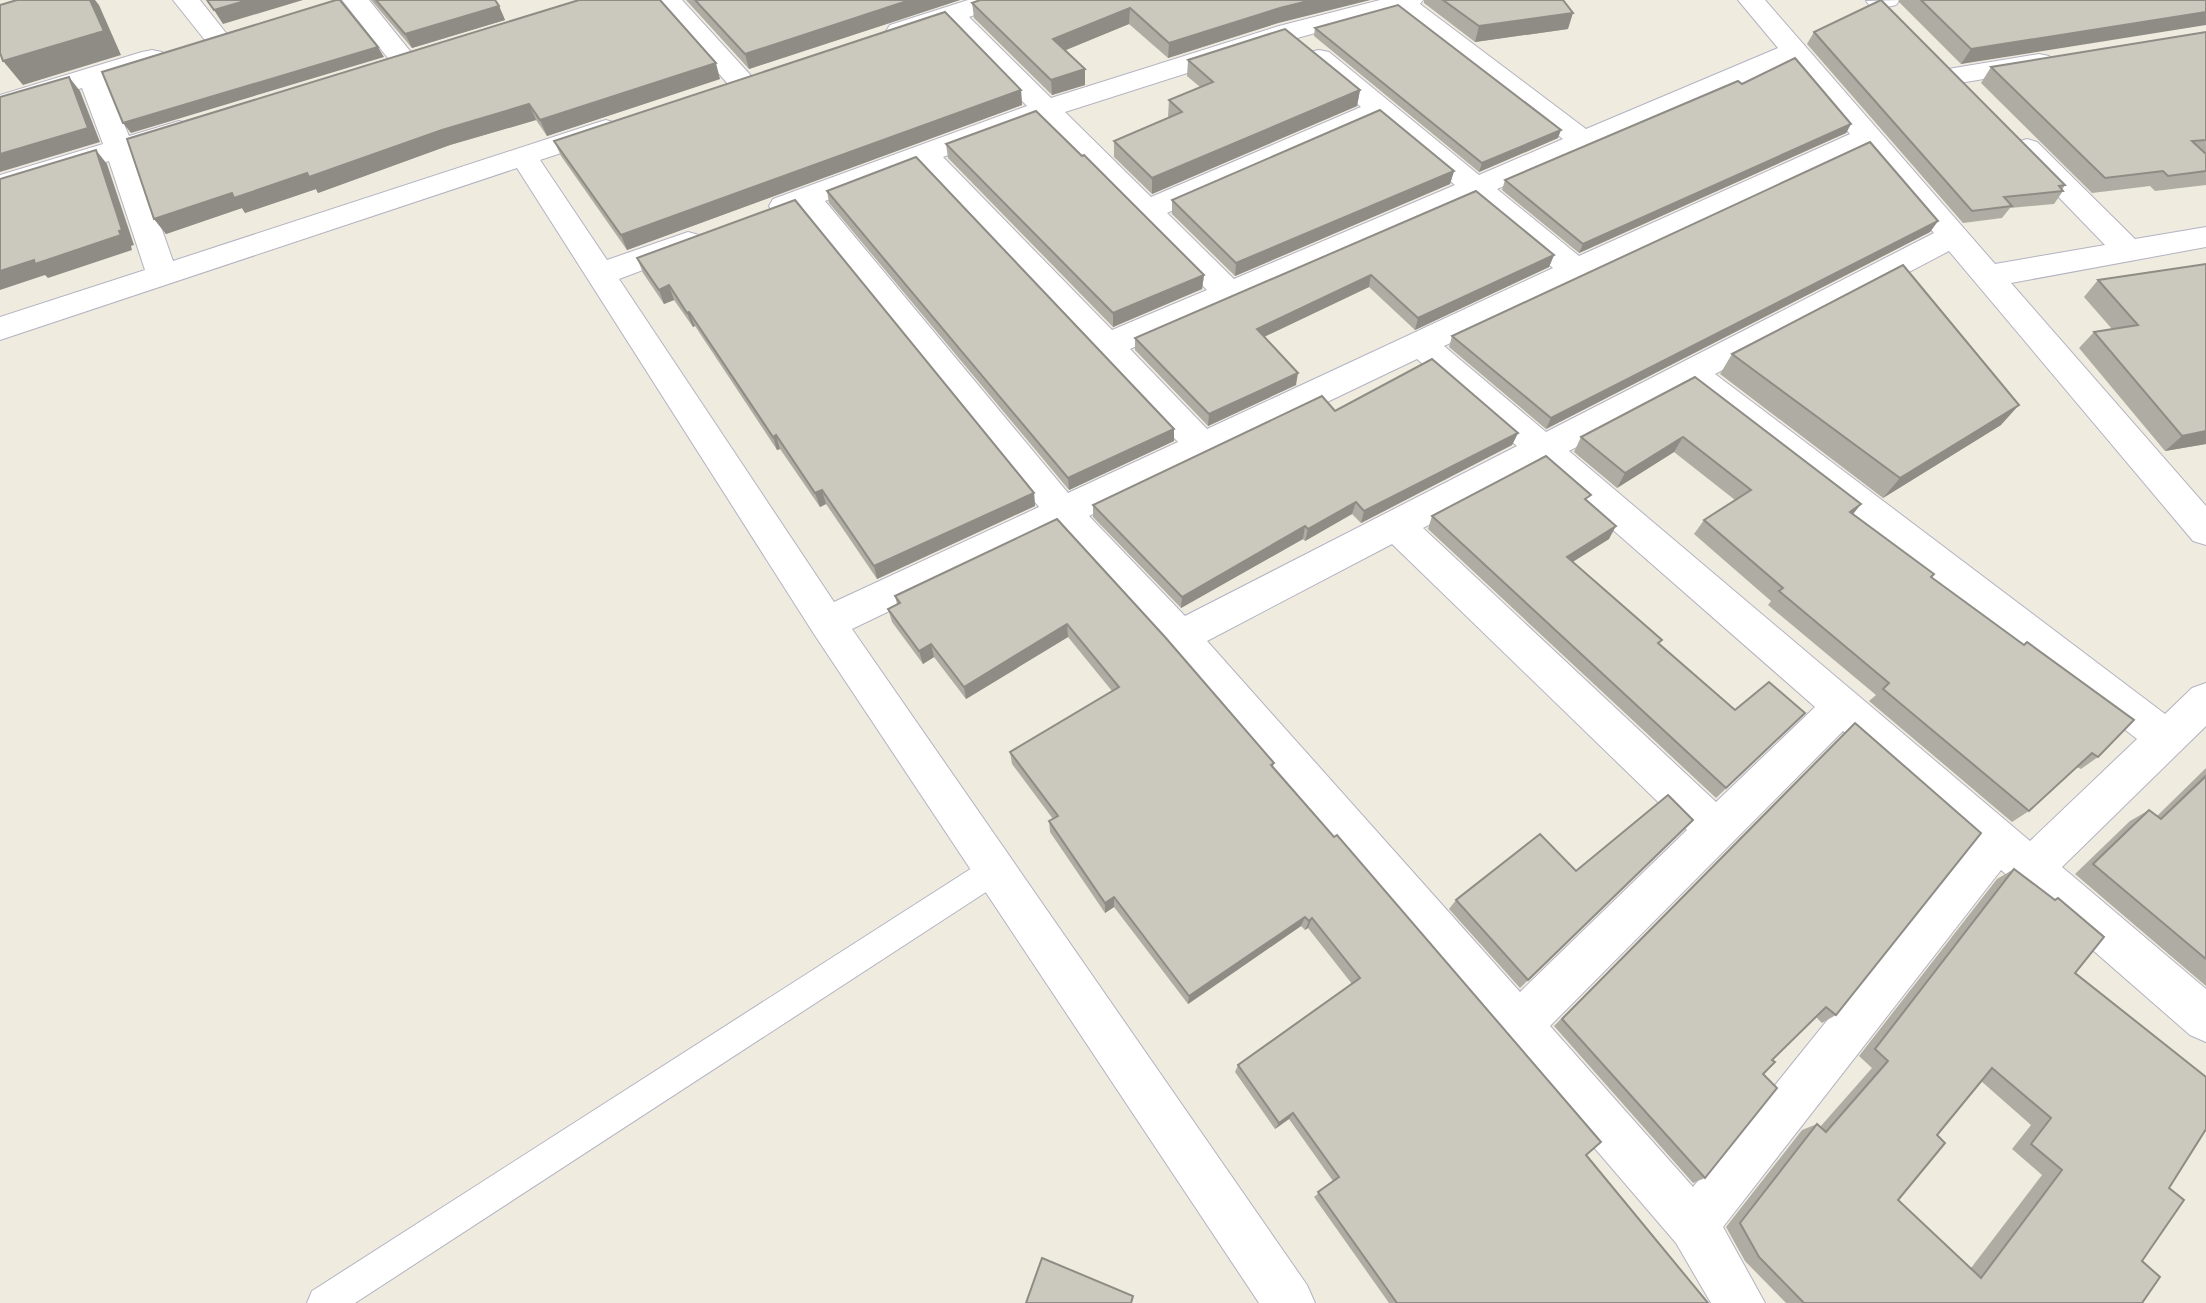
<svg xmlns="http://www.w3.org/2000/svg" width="2206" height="1303" font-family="'Golos Text',sans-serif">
	<rect width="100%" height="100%" fill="#f0ebdf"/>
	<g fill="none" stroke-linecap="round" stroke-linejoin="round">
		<g stroke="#b3b3c2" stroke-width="2">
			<path id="service" d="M996,855L1006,859L1011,869L1006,879L355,1303H307L312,1291L986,859Z"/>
		</g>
		<g stroke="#b3b3c2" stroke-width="2">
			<g id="minor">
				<path d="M173,0H200L230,38L226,44L217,46L208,44Z"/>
				<path d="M342,0H369L418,61L415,67L405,69L395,67Z"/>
				<path d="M655,0H682L754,79L758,85L754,91L744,93L734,91Z"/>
				<path d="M968,0H1007L1003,5L969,17L1051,98L1279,26L1380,0H1423L1420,4L1586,129L1778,48L1738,0H1765L1995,264L2105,245L2017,154L2013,148L2017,142L2027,139L2037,142L2135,239L2206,227V247L2011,283L2206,506V545L2193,541L1949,251L1715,374L2165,714L2192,688L2206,683V726L2062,867L2206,989V1042L2190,1035L2001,870L1723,1227L1765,1303H1711L1676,1243L1166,648L1058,530L852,629L1307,1285L1315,1303H1259L814,634L517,168L0,340V317L145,270L109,161L0,195V175L103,144L82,88L0,113V95L142,52L152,50L162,52L165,58L162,64L106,81L129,136L179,121L189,124L193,130L189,136L135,153L173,261L596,123L606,120L616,123L620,129L616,135L540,160L607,260L688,232L699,235L703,242L699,249L619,279L834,602L1039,507L800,211L784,216L773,213L769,206L773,199L1027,106L946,24L899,39L890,37L886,31L890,25ZM1397,11L1563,139L1479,175L1329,52L1319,50L1309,52L1306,58L1309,64L1361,107L1151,197L1065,112L1297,38ZM1790,63L1850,134L1579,256L1497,189ZM1041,121L1207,290L1112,330L943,157ZM1378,121L1455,185L1234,279L1167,213ZM1864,150L1934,233L1546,432L1444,346ZM919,166L1178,442L1068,493L825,201ZM1473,200L1553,268L1207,429L1130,349ZM1417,359L1517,446L1185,616L1089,516ZM1687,389L2137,739L2030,841L1569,451ZM1540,466L1815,707L1716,802L1423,528ZM1392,544L1687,830L1520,992L1207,641ZM1843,731L1970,843L1693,1187L1550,1026Z"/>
				<path d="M1900,0L1896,5L1879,9L1870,6L1866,1Z"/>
				<path d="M2039,54L2049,56L2052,62L2049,68L1954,84L1944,82L1940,76L1944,70L1954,68Z"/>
			</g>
		</g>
		<use href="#service" fill="#fff" fill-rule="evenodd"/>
		<use href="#minor" fill="#fff" fill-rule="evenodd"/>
	</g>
	<g fill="#afaca3" fill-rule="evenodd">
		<path d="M371,0H495L499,6L505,20L412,48Z"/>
		<path d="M579,0L720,79L547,136L536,120L450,145L318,193L316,189L245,213L242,208L166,234L154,219Z"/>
		<path d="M686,0H960L749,69Z"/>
		<path d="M1370,0L1278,23L1168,58L1129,24L1065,50L1085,69V85L1052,95L974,18L972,3Z"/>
		<path d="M1424,0H1563L1568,29L1475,42L1424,3Z"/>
		<path d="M1899,0H2206L1961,64L1898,1Z"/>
		<path d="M1315,28L1558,138L1479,172L1314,36Z"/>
		<path d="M1814,32L2065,185L2062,190L2063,191L2054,204L2010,208L2002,218L1963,223L1807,44Z"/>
		<path d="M2206,32V153H2205L2206,154V185L2155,191L2150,186L2092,193L1981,83L1991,67Z"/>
		<path d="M1188,60L1360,90L1357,106L1152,194L1114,157V141L1169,118L1168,116L1169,100L1200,87L1187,76Z"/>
		<path d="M1742,84L1851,124L1846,133L1579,253L1502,190L1505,180Z"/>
		<path d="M1021,90L1022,105L627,250L561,156L554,141Z"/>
		<path d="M946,144L1204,275L1202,289L1113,327L948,158Z"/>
		<path d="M1454,171L1450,184L1235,276L1172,214V200Z"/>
		<path d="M827,191L1174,441L1069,490L829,203Z"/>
		<path d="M1476,191L1554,255L1549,267L1415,330L1369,287L1264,337L1296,385L1208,426L1135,350V338Z"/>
		<path d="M1938,221L1930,232L1546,429L1449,347L1452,336Z"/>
		<path d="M637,258L1034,493L1035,506L877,579L826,504L820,507L780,449L777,450L695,326L693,327L674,300L664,304L643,273Z"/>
		<path d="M2206,264V444L2165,451L2079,348L2094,332L2112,329L2084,297L2098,280Z"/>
		<path d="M1732,354L2001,425L1883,498L1720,374Z"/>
		<path d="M1695,377L1861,504L1853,514L1931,577L2098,757L2081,769L2077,767L2029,811L2012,822L1869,701L1876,695L1768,605L1771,601L1694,534L1704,520L1735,500L1674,452L1617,488L1574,452L1581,437Z"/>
		<path d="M1335,411L1518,433L1512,445L1361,523L1352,514L1305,541L1303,539L1181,608L1093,517V505Z"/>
		<path d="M1588,501L1609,539L1572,562L1662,640L1659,644L1735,710L1805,713L1716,798L1428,529L1432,516Z"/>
		<path d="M1057,519L1274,763L1273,767L1586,1155L1708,1303H1389L1314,1197L1333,1181L1289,1119L1275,1129L1235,1072L1238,1065L1352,984L1308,928L1305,930L1301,926L1188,1004L1114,907L1105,913L1050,832L1049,821L1053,819L1012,764L1010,752L1112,691L1068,637L966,699L934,657L923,664L892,622L888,609L897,604L895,596Z"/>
		<path d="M1855,723L1836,1015L1822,1023L1816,1017L1772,1060L1763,1074L1705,1178L1693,1183L1554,1026Z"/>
		<path d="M2206,768V986L2075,874L2130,821L2149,810L2157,816Z"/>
		<path d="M1693,820L1520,988L1449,909L1456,900L1576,871Z"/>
		<path d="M2014,869L2054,900L2058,898L2075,973L2169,1188L2142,1261V1303H1786L1745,1261L1726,1227L1802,1130L1817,1124L1820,1127L1872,1068L1859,1056L1997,879ZM1981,1081L2031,1125L2012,1149L2042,1175L1971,1268L1898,1200L1937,1135Z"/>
	</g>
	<g fill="#8e8c85">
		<path d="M90,0H95L99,5L121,55L23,85L3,61Z"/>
		<path d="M248,0H303L223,24L214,10Z"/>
		<path d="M910,0H960L749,69L745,54Z"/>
		<path d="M1312,0H1370L1278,23L1168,58L1169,43L1280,8Z"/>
		<path d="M499,6L505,20L412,48L405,34Z"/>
		<path d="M1130,8L1129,24L1054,55L1053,39Z"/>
		<path d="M2206,12V25L1961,64L1971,49Z"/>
		<path d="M1573,13L1568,29L1475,42L1479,26Z"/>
		<path d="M378,47L384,57L131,133L123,123Z"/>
		<path d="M716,63L720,79L547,136L540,120Z"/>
		<path d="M1085,69V85L1052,95L1051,80Z"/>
		<path d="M69,77L80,91L100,142L0,172V154Z"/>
		<path d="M1021,90L1022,105L627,250L621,235Z"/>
		<path d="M1360,90L1357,106L1152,194V178Z"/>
		<path d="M529,104L536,120L450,145L318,193L316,189L245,213L242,208L166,234L154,219L232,193Z"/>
		<path d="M1851,124L1846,133L1579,253L1583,244Z"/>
		<path d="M1561,130L1558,138L1479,172L1482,163Z"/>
		<path d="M96,150L107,164L134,245L131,246L132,250L48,278L45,275L0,290V271L34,260Z"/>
		<path d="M1454,171L1450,184L1235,276L1236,263Z"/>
		<path d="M1938,221L1930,232L1546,429L1551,418Z"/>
		<path d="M1554,255L1549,267L1415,330L1418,318Z"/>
		<path d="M1204,275L1202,289L1113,327V313Z"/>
		<path d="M1371,275L1369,287L1255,341L1257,329Z"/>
		<path d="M669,285L674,300L664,304L659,290Z"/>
		<path d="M689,312L695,326L693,327L687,313Z"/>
		<path d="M1298,373L1296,385L1208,426L1209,414Z"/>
		<path d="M2019,405L2001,425L1883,498L1900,478Z"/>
		<path d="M1174,429V441L1069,490L1068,478Z"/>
		<path d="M2206,431V444L2165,451L2182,436Z"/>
		<path d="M1518,433L1512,445L1361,523L1364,511Z"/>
		<path d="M776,435L780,449L777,450L773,437Z"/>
		<path d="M1683,437L1674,452L1617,488L1625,473Z"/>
		<path d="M822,490L826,504L820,507L815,493Z"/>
		<path d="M1034,493L1035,506L877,579L874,566Z"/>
		<path d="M1356,502L1352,514L1305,541L1308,529Z"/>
		<path d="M1861,504L1849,519L1850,512Z"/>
		<path d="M1305,526L1303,539L1181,608L1182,597Z"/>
		<path d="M1616,526L1609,539L1560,570L1567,557Z"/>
		<path d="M1067,624L1068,637L966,699L964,687Z"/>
		<path d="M931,644L934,657L923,664L919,651Z"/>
		<path d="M1114,897V907L1105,913V903Z"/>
		<path d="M1305,917L1301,926L1188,1004L1189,996Z"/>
		<path d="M1312,918L1308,928L1305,930L1309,921Z"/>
		<path d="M1293,1113L1289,1119L1275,1129L1279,1123Z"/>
	</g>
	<g fill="#cbc8be" stroke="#8e8c85" stroke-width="2" fill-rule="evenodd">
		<path d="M17,0H90L104,31L3,61L0,53V5Z"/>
		<path d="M207,0H248L214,10Z"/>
		<path d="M336,0H340L378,47L123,123L102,72Z"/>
		<path d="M376,0H495L499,6L405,34Z"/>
		<path d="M579,0H660L716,63L540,120L529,104L442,130L309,177L307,173L234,198L232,193L154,219L127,139Z"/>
		<path d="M695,0H910L745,54Z"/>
		<path d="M980,0H1312L1280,8L1169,43L1130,8L1053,39L1085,69L1051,80L972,3Z"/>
		<path d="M1443,0H1563L1573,13L1479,26Z"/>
		<path d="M1881,0L2065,185L2059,186L2063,191L2004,197L2012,206L1972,211L1814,32Z"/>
		<path d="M1921,0H2206V12L1971,49Z"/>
		<path d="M1398,5L1561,130L1482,163L1315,28Z"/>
		<path d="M945,12L1021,90L621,235L554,141Z"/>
		<path d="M1285,29L1360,90L1152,178L1114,141L1182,112L1169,100L1213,82L1188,60Z"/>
		<path d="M2206,32V140L2192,141L2206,154V171L2168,176L2163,171L2105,178L1991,67Z"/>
		<path d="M1795,58L1851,124L1583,244L1505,180L1738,81L1742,84Z"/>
		<path d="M69,77L88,128L0,154V97Z"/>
		<path d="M1380,110L1454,171L1236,263L1172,200Z"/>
		<path d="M1036,111L1082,156L1084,155L1204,275L1113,313L946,144Z"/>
		<path d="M1870,142L1938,221L1551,418L1452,336Z"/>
		<path d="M96,150L122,230L119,231L121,235L35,264L34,260L0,271V179Z"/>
		<path d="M916,157L1174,429L1068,478L827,191Z"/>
		<path d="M1476,191L1554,255L1418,318L1371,275L1257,329L1298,373L1209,414L1135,338Z"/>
		<path d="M795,200L1034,493L874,566L822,490L815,493L776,435L773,437L689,312L687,313L669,285L659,290L637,258Z"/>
		<path d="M2206,264V431L2182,436L2094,332L2138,325L2098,280Z"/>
		<path d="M1903,265L2019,405L1900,478L1732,354Z"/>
		<path d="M1432,359L1518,433L1364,511L1356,502L1308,529L1305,526L1182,597L1093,505L1322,396L1335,411Z"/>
		<path d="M1695,377L1861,504L1850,512L1934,574L1931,577L2024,645L2027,642L2134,720L2098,757L2092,753L2029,811L1883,689L1889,683L1779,591L1783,588L1704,520L1751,490L1683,437L1625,473L1581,437Z"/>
		<path d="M1546,456L1591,495L1585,499L1616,526L1567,557L1662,640L1658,643L1735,710L1769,682L1805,713L1726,788L1432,516Z"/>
		<path d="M1057,519L1165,637L1274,763L1271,765L1334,837L1337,835L1601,1142L1586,1155L1708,1303H1397L1318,1192L1339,1177L1293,1113L1279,1123L1238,1065L1360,978L1312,918L1309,921L1305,917L1189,996L1114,897L1105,903L1049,821L1058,816L1010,752L1119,687L1067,624L964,687L931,644L919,651L888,609L900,603L895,596Z"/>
		<path d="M1855,723L1981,833L1836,1015L1826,1007L1772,1060L1775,1062L1763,1074L1777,1088L1705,1178L1562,1019Z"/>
		<path d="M2206,776V959L2093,864L2149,810L2161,819Z"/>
		<path d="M1668,795L1693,820L1528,980L1456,900L1540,834L1576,871Z"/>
		<path d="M2014,869L2055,900L2058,898L2104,937L2075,973L2206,1077V1129L2169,1188L2184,1200L2142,1261L2160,1277L2142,1303H1804L1759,1257L1740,1223L1817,1124L1826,1132L1888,1061L1875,1049ZM1992,1068L2051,1118L2031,1144L2062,1170L1981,1278L1898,1200L1945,1143L1937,1135Z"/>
		<path d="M1042,1258L1133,1296L1131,1303H1026Z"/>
	</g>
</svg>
